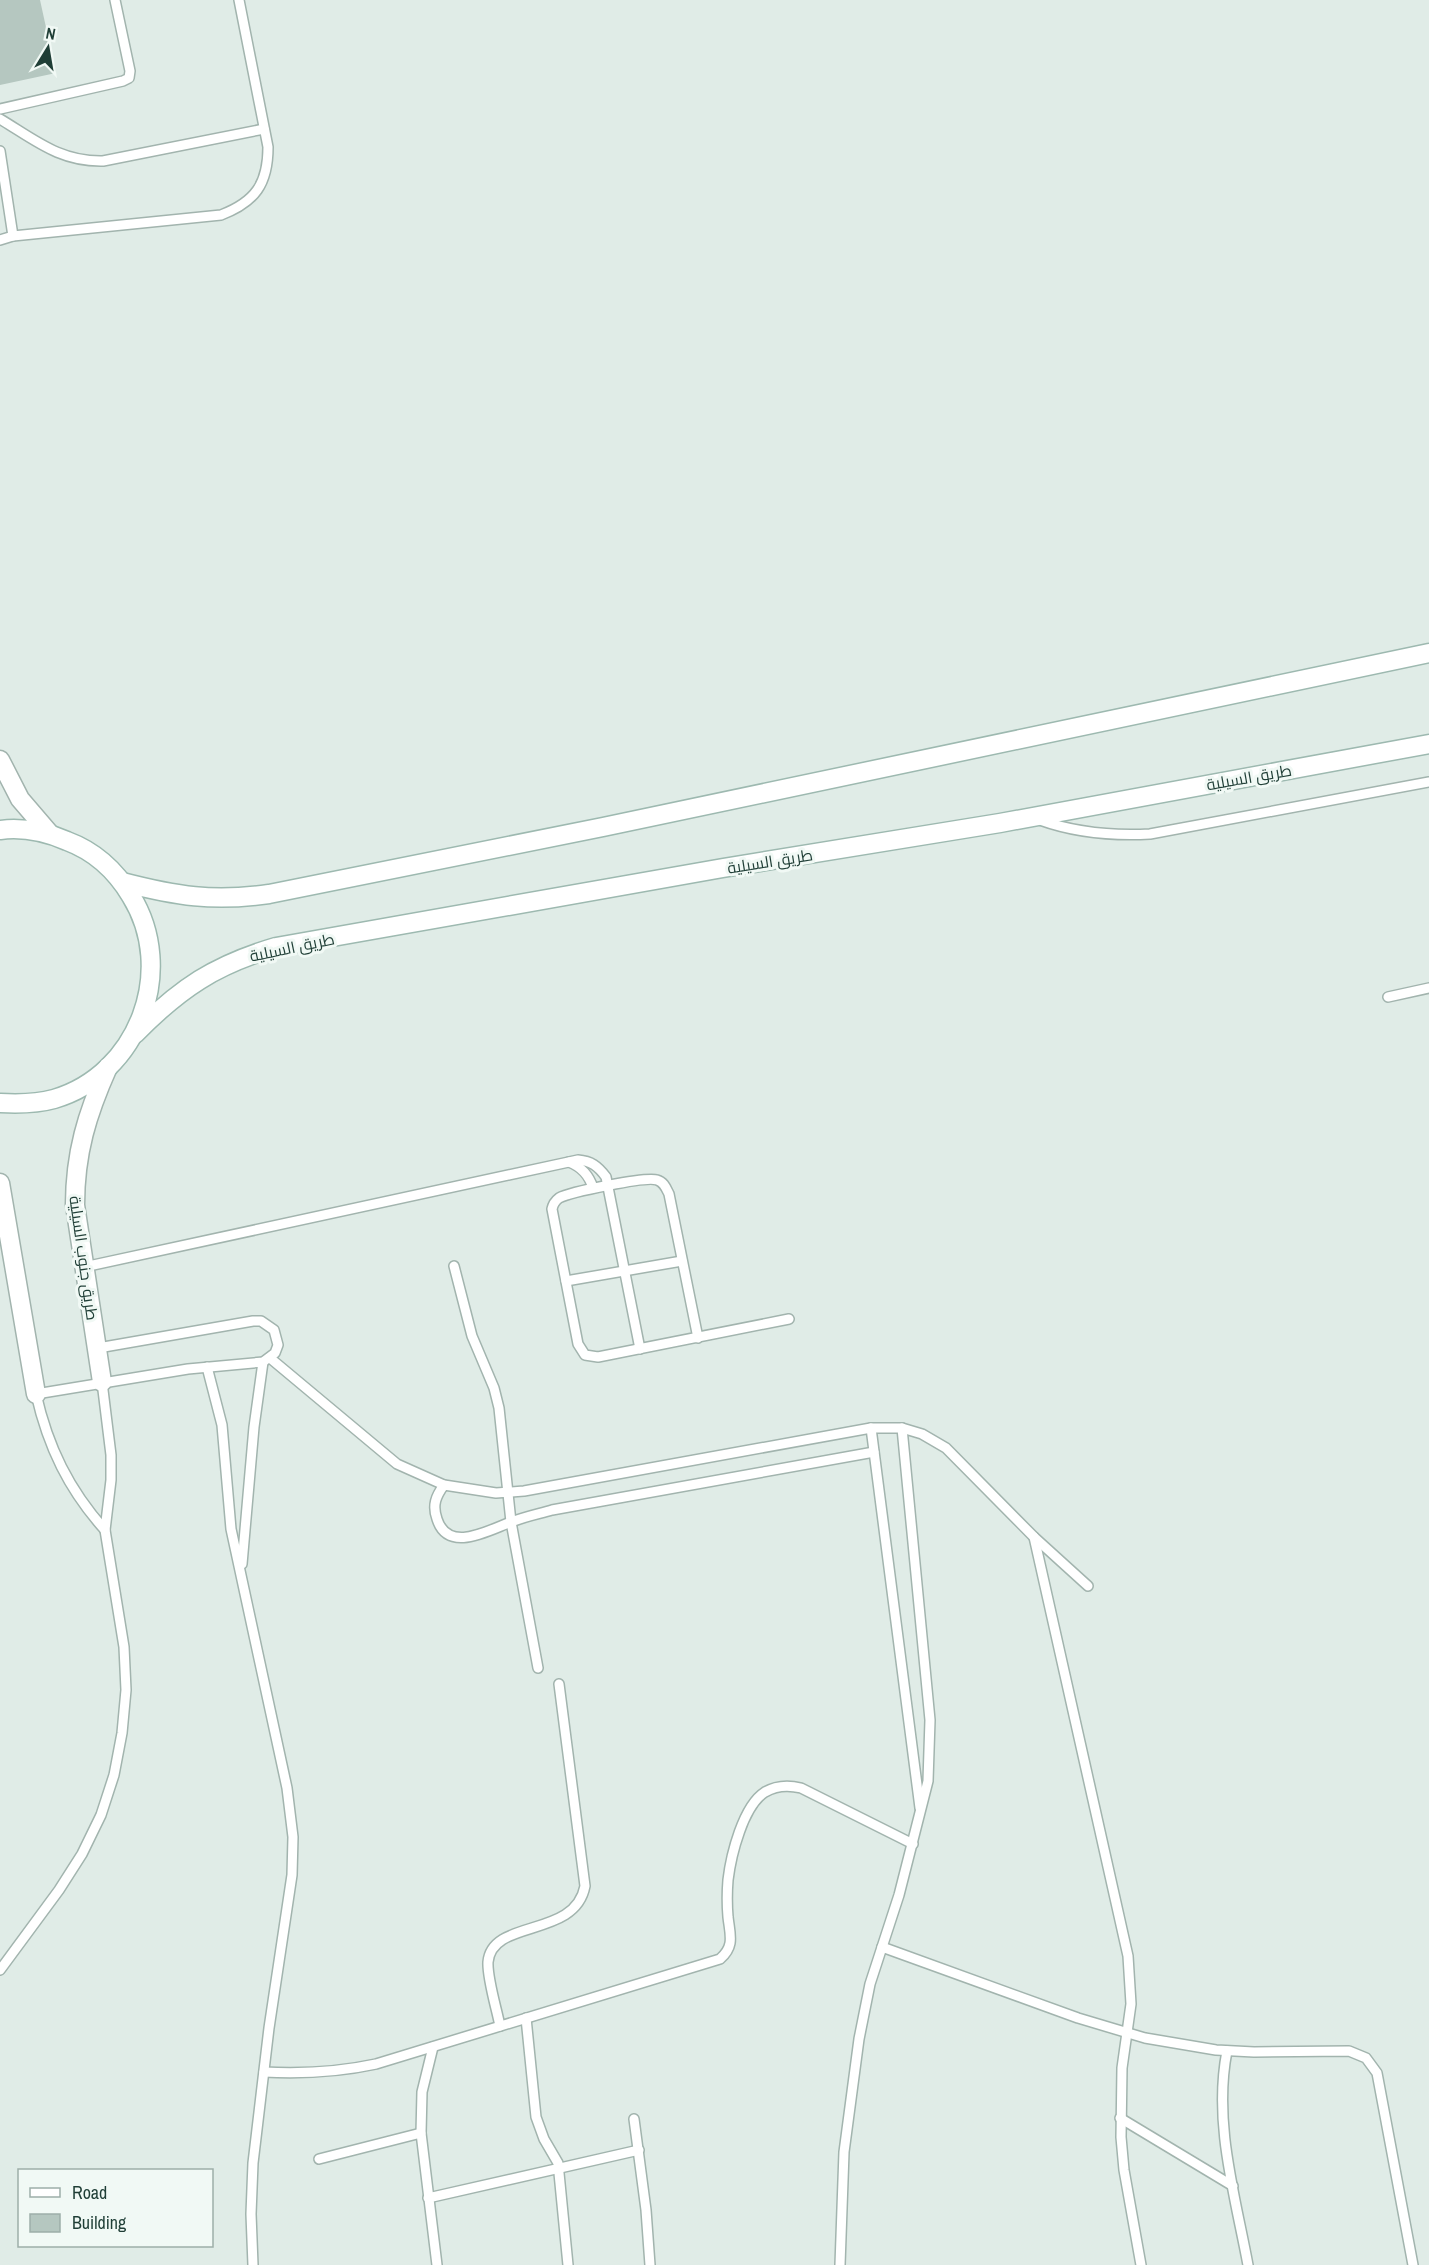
<svg xmlns="http://www.w3.org/2000/svg" width="1429" height="2265" font-family="'Archivo Narrow',Cairo,sans-serif">
	<rect width="100%" height="100%" fill="#e0ece7"/>
	<path fill="#b5c7c0" d="M0,0H40L56,73L0,85Z"/>
	<g fill="none" stroke-linecap="round" stroke-linejoin="round">
		<g stroke="#a2b4ae" stroke-width="12">
			<g id="service">
				<path d="M0,109L123,81L129,78L130,71L115,0"/>
				<path d="M0,119C35,140 60,162 103,161L264,129"/>
				<path d="M0,151L13,236"/>
				<path d="M0,240L13,236L221,215C255,202 268,184 268,147L239,0"/>
				<path d="M1040,820C1076,833 1112,836 1150,834L1429,782"/>
				<path d="M1388,997L1429,988"/>
				<path d="M569,1162C582,1167 589,1175 593,1188"/>
				<path d="M454,1266L472,1336L494,1388L499,1408L511,1522L538,1668"/>
				<path d="M84,1267L578,1160C591,1161 598,1166 606,1177L640,1349"/>
				<path d="M566,1281L682,1261"/>
				<path d="M698,1338L669,1194C666,1188 664,1182 657,1180C647,1176 570,1192 559,1198C555,1201 553,1204 552,1209L578,1344L585,1355L598,1357L789,1319"/>
				<path d="M98,1348L253,1321H261L274,1330L278,1345L275,1353L263,1362L188,1369L36,1394C48,1447 69,1490 105,1530"/>
				<path d="M270,1358L397,1464L444,1485L496,1493L524,1491L871,1428H902L922,1434L946,1448L1034,1537L1088,1586"/>
				<path d="M207,1367L222,1425L231,1529L287,1788L293,1837L292,1875L269,2028L253,2163L251,2214L253,2265"/>
				<path d="M871,1428L920,1808"/>
				<path d="M444,1485C436,1496 432,1505 437,1519C448,1554 489,1530 511,1522C524,1517 538,1514 552,1510L874,1452"/>
				<path d="M1034,1537L1128,1956L1131,2004L1122,2068L1121,2137L1124,2170L1141,2265"/>
				<path d="M242,1564L254,1427L263,1362"/>
				<path d="M882,1947L1078,2018L1145,2038L1216,2050L1254,2052L1349,2051L1366,2058L1377,2073L1413,2265"/>
				<path d="M0,1970L59,1890L82,1854L101,1815L114,1775L122,1733L126,1690L124,1647L105,1530L111,1480V1455L102,1382"/>
				<path d="M526,2018L536,2117L544,2139L558,2163L568,2265"/>
				<path d="M500,2026C497,2010 487,1978 488,1962C492,1918 575,1939 585,1886L559,1684"/>
				<path d="M433,2047L422,2092L421,2133L437,2265"/>
				<path d="M1227,2051C1213,2122 1235,2195 1248,2265"/>
				<path d="M264,2072C302,2074 339,2072 376,2064L720,1959C735,1946 730,1935 728,1917C727,1905 727,1892 728,1880C731,1855 743,1806 765,1792C777,1785 789,1785 801,1788L913,1844"/>
				<path d="M1120,2118L1233,2186"/>
				<path d="M634,2119L646,2210L650,2265"/>
				<path d="M319,2159L421,2133"/>
				<path d="M428,2198L639,2150"/>
				<path d="M840,2265L844,2152L859,2039L870,1984L899,1895L928,1781L930,1720L902,1428"/>
			</g>
		</g>
		<g stroke="#a2b4ae" stroke-width="21">
			<g id="minor">
				<path d="M0,1183L36,1394"/>
				<path d="M102,1382L75,1205C75,1153 87,1114 108,1067"/>
			</g>
		</g>
		<g stroke="#a2b4ae" stroke-width="21">
			<path id="tertiary" d="M0,760L20,799L50,834"/>
		</g>
		<g stroke="#9db9b0" stroke-width="21">
			<g id="secondary">
				<path d="M0,830C23,827 46,832 67,841C94,851 116,871 131,896C177,970 139,1074 54,1099C36,1104 18,1104 0,1103"/>
				<path d="M122,882C176,896 213,902 269,894L603,827L1429,653"/>
				<path d="M135,1034C180,988 215,965 276,947L723,868L1000,823L1429,744"/>
			</g>
		</g>
		<use href="#service" stroke="#fff" stroke-width="9"/>
		<use href="#minor" stroke="#fff" stroke-width="18"/>
		<use href="#tertiary" stroke="#fff" stroke-width="18"/>
		<use href="#secondary" stroke="#fff" stroke-width="18"/>
	</g>
	<g text-anchor="middle" dominant-baseline="central" stroke-width="6" stroke-linejoin="round" paint-order="stroke">
		<g font-size="16" fill="#1f3e36" stroke="#f1f9f5">
			<text transform="translate(1249 777) rotate(-10)">طريق السيلية</text>
			<text transform="translate(770 861) rotate(-9)">طريق السيلية</text>
			<text transform="translate(292 947) rotate(-12)">طريق السيلية</text>
			<text transform="translate(84 1258) rotate(82)">طريق جنوب السيلية</text>
		</g>
	</g>
	<rect x="18" y="2169" width="195" height="78" fill="#f1f9f5" stroke="#9daea9" stroke-width="1.5"/>
	<rect x="30" y="2188" width="30" height="9" fill="#ffffff" stroke="#9daea9" stroke-width="1.5"/>
	<text x="72" y="2199" font-size="18" fill="#1f3e36">Road</text>
	<rect x="30" y="2214" width="30" height="18" fill="#b5c7c0" stroke="#9daea9" stroke-width="1.5"/>
	<text x="72" y="2229" font-size="18" fill="#1f3e36">Building</text>
	<g transform="translate(48 48) rotate(11)" stroke="#f1f9f5" stroke-width="4.5" paint-order="stroke">
	<path d="M0-4.5L10 22L0 15L-10 22Z" fill="#1f3e36"/>
	<text y="-9" font-size="16" font-weight="bold" text-anchor="middle" fill="#1f3e36">N</text>
	</g>
</svg>
